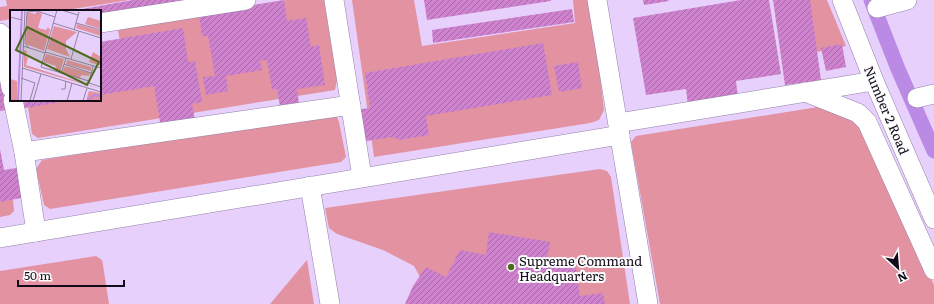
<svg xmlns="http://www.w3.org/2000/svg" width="934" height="304" font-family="Literata,serif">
	<defs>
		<pattern id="building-hatch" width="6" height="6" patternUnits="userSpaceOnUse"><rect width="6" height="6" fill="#cf82cd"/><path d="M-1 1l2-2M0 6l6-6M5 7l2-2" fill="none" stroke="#a769a6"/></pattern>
	</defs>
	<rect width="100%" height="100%" fill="#e7d1fc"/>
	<g fill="#e392a1">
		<path d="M6,0H129L61,11H11V19L0,21V7L7,6Z"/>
		<path d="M287,0H324L337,80L335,90L38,138L32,134L28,107L52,100H100V85L127,77L118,31L123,25Z"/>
		<path d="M352,0H414L422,46L575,23L573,0H591L604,110L599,120L590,123L374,157Z"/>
		<path d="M801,0H827L846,46L812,53Z"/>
		<path d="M824,106L857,124L865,136L934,285V304H660L631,142L636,136Z"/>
		<path d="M330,114L337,117L339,122L346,157L341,162L50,209L44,205L36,169L42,160Z"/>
		<path d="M600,169L607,171L611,177L630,304H435L414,266L383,250L337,234L329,228L325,208Z"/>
		<path d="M0,197L13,199L14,211L10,215L0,217Z"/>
		<path d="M96,256L102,260L103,265L109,304H0V271Z"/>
		<path d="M307,260L314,304H270Z"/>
	</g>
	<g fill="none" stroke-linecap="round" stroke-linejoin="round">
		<path stroke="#ba8ae4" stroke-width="15" d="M871,0L898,69L934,151"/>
	</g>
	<g fill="url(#building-hatch)">
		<path d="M133,0H209L100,19V11H71Z"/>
		<path d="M284,0L287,21L306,18L311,47L319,45L325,85L297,89L299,104L280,107L277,89L272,90L267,60L260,61L262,70L226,76L228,91L206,95L203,77L215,76L208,36H202L199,14Z"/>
		<path d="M424,0H551V1L427,20Z"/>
		<path d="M643,0H668L669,1L644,5Z"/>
		<path d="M741,0H769L781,74L736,81L738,98L688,106L686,89L646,95L633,18Z"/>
		<path d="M773,0H810L821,80L785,85Z"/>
		<path d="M572,9L574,22L433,43L432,30Z"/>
		<path d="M183,28L188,62L195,61L202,102L192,104L195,120L170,126L160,122L154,86L100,95V42Z"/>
		<path d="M543,43L552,95L426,116L429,135L399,140L392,137L360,142L355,110L370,108L365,73Z"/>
		<path d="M842,44L846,67L826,71L821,48Z"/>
		<path d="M578,62L582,88L559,92L554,66Z"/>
		<path d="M2,82L6,110L0,111V83Z"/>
		<path d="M18,100H66V101L20,109Z"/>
		<path d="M0,149L4,170L16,168L23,173L25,192L21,198L0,202Z"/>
		<path d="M489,232L550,242L546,264L576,268L580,296L603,293L605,304H405L413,286L426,267L446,277L460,250L486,255Z"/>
	</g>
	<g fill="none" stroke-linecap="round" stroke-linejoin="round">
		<g stroke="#9480a7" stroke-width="20">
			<g id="minor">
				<path d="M334,0L362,177"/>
				<path d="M597,0L648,304"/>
				<path d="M842,0L874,81L934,219"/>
				<path d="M877,8L907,0"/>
				<path d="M100,23L246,0"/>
				<path d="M0,33L5,38L4,48L11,88"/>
				<path d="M805,92L858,113L867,122L934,270"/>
				<path d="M917,98L934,94"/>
				<path d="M13,100L24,152L36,232"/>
				<path d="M618,123L874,81"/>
				<path d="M24,152L351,105"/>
				<path d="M310,186L330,304"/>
				<path d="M0,238L620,135"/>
			</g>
		</g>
		<use href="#minor" stroke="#fff" stroke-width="19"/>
	</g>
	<circle fill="#4f6b1f" stroke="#fcfcfc" stroke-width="1.5" cx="511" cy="267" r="4"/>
	<g text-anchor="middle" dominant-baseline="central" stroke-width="4" stroke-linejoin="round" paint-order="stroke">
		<g font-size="13" fill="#130b19" stroke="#fcfcfc">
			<text transform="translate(887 110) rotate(67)">Number 2 Road</text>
		</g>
		<g font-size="13" fill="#130b19" stroke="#fcfcfc" text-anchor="start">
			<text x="519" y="260">Supreme Command<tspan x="519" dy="15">Headquarters</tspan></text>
		</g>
	</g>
	<g transform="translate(10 10)">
		<rect width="91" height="91" fill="#e7d1fc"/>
		<path d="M27,1L32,4L28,18L36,20L38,17L40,20L34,41L16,34L17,2L25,4ZM78,7L91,11V19L75,14ZM67,14L91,21V26L66,18ZM44,16L67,22L56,31V39L60,47L37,39ZM14,40L17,41L16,47L18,48L16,55L91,79L14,57ZM83,42L91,47V56L79,52ZM36,44L54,49L50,63L45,60L46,56L34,52L32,56ZM57,50L81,57V61L56,54ZM55,56L80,63L79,66L71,65L70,69L52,63Z" fill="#e392a1"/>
		<path d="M79,81L91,83V91H76Z" fill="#e392a1"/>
		<path d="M0,69L7,71V91H0Z" fill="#e392a1"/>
		<path fill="none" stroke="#ba8ae4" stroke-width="2" d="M8,91L12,0M77,91L84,85L91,86"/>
		<path fill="none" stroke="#9282a1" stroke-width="1" d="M47,0L31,57L79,71M51,0L68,5M0,7L12,10M43,13L91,28M66,13L91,20M64,20L69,2M13,36L35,43M19,38L15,33L17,2L27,1L45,7M35,42L91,58M61,49L69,21M54,54L81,63M83,56L79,73L91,77M12,58L91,82M51,64L56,48M11,68L25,73L20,90M51,79H55L56,71M11,91L15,0M23,91L31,64M57,91L62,73M73,91L77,78"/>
		<path fill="#4f6b1f" fill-opacity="0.15" stroke="#4f6b1f" stroke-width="2" d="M17,17L89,52L77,75L6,40Z"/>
		<rect width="91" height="91" fill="none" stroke="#130b19" stroke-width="2"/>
	</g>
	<g transform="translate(898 268) rotate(154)" stroke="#fcfcfc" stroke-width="3" paint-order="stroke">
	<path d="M0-3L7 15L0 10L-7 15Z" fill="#130b19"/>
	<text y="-6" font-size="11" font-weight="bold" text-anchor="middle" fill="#130b19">N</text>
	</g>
	<path d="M18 280v6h106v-6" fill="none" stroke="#130b19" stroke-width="2"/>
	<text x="24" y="280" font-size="12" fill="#130b19" stroke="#fcfcfc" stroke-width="3" paint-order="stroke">50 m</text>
</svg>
